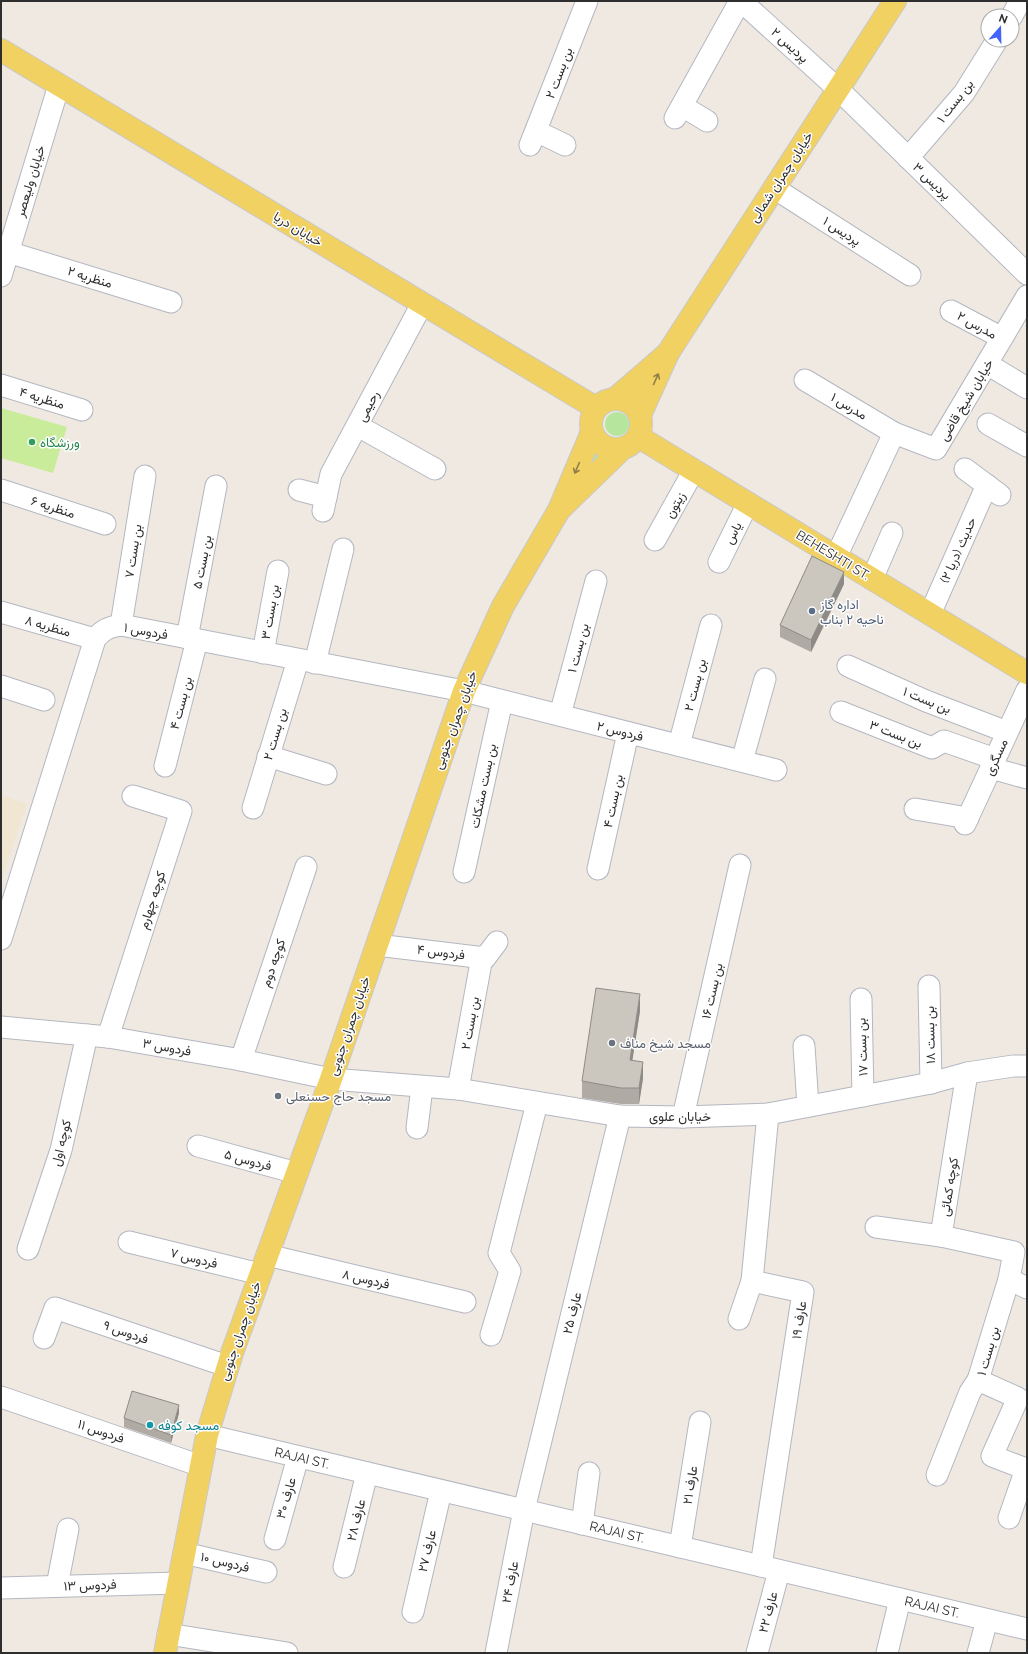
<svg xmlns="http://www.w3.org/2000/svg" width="1028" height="1654" font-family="Raleway,Vazirmatn,sans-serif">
	<rect width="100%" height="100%" fill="#efe9e1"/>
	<path fill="#f0e6d1" d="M1,795L27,804L1,881Z"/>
	<g fill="#b6e59e">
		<circle cx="617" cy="424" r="12"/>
		<path d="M595,447L605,453L582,476Z"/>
	</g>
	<path fill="#c9ec9a" d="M1,408L67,427L53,473L1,458Z"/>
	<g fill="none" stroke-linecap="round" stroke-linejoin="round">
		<g stroke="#b4b7c1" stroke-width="23">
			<g id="minor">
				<path d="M741,1L838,89L1027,274"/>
				<path d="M1012,16L1020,1"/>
				<path d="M682,106L707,121"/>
				<path d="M675,118L740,1"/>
				<path d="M536,131L565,145"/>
				<path d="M530,145L587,1"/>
				<path d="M908,158L964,93L997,40"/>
				<path d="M774,188L910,275"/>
				<path d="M8,252L171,302"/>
				<path d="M1,276L59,85"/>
				<path d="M951,311L1002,338"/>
				<path d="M987,364L1027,388"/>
				<path d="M805,380L894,433"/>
				<path d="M1,385L82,410"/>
				<path d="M988,424L1027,446"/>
				<path d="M358,426L435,469"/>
				<path d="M965,469L1000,495"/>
				<path d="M1,490L105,524"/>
				<path d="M299,490L326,497"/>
				<path d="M323,511L331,474L422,304"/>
				<path d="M655,540L694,470"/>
				<path d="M836,557L894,433L936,449L1027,296"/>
				<path d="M719,562L748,503"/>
				<path d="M872,579L892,533"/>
				<path d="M1,612L95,639"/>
				<path d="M930,614L987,485"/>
				<path d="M121,625L145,476"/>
				<path d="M187,638L216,486"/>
				<path d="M263,653L278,571"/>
				<path d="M315,663L343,549"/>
				<path d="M848,666L926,701L1007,732"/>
				<path d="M1,686L44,700"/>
				<path d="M841,712L932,748L944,741L995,759"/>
				<path d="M560,715L596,581"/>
				<path d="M679,745L711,625"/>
				<path d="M268,756L326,774"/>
				<path d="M742,761L765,679"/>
				<path d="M165,766L197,640"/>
				<path d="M991,768L1027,778"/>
				<path d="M253,808L298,660"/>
				<path d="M915,809L968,818"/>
				<path d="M965,824L1027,690"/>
				<path d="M598,869L628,733"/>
				<path d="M464,872L502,701"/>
				<path d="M1,939L95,639C102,630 109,627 121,625L464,691L776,770"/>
				<path d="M377,945L485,958L497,942"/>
				<path d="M929,986L931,1083"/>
				<path d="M861,999L863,1096"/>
				<path d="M1,1027L108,1037L241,1060L331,1079L458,1089L620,1116L683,1117L768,1114L931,1083L967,1073L1013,1066H1027"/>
				<path d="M108,1037L181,811L133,796"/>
				<path d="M804,1046L808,1106"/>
				<path d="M241,1060L306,867"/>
				<path d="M458,1089L482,957"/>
				<path d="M683,1117L740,865"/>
				<path d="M417,1128L422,1087"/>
				<path d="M198,1146L297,1173"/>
				<path d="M876,1227L941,1236L967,1073"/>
				<path d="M941,1236L1014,1252L1009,1279L978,1380L1018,1398L992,1456L1026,1469L1009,1518"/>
				<path d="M129,1242L260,1274"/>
				<path d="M28,1249L61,1150L87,1035"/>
				<path d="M267,1255L465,1302"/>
				<path d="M1009,1279L1027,1288"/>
				<path d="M752,1281L803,1292L761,1566"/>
				<path d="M739,1319L752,1281L768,1114"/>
				<path d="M491,1335L510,1271L499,1253L537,1103"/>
				<path d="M44,1338L55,1308L227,1366"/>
				<path d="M1,1397L201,1466"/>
				<path d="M207,1435L1027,1629"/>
				<path d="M937,1475L970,1392L978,1380"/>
				<path d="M582,1524L589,1473"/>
				<path d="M275,1539L298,1457"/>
				<path d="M680,1547L700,1422"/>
				<path d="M184,1553L266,1572"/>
				<path d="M344,1567L367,1473"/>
				<path d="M57,1586L68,1529"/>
				<path d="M1,1588L178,1583"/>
				<path d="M413,1612L441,1491"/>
				<path d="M168,1634L287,1653"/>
				<path d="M496,1653L524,1510L620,1116"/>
				<path d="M757,1653L779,1571"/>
				<path d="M887,1653L900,1599"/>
				<path d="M978,1653L987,1620"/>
			</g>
		</g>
		<g stroke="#c9c9c9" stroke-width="24">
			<g id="major">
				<path d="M1,50L596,408"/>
				<path d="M668,353L895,1"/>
				<path d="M616,398L668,353L640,415"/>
				<circle cx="616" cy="424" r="25"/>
				<path d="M592,432L559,510L622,449"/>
				<path d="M639,437L1027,673"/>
				<path d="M165,1653L207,1435L232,1353L331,1079L464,691L503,606L559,510"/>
			</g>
		</g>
		<use href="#minor" stroke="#fff" stroke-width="21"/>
		<use href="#major" stroke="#f2d163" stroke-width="22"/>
	</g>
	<g fill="#afaba4">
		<path d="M844,584L811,652L780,637V625Z"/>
		<path d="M640,1011L632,1060L643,1078L639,1104H621L582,1098V1081Z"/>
		<path d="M179,1413L171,1443L124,1427V1418Z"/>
	</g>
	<g fill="#8e8b86">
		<path d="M844,572V584L811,652V640Z"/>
		<path d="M640,994V1011L630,1076V1060Z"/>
		<path d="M643,1062V1078L639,1104V1088Z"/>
		<path d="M179,1405V1413L171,1443V1435Z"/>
	</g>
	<g fill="#cbc7bf" stroke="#8e8b86">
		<path d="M812,556L844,572L811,640L780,625Z"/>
		<path d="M596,988L640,994L630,1060L643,1062L639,1088H621L582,1081Z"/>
		<path d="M132,1391L179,1405L171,1435L124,1418Z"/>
	</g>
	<defs><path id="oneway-shaft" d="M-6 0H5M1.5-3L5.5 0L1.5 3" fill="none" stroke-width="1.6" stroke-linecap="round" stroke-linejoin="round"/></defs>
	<g stroke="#908048">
		<use href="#oneway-shaft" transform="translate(656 379) rotate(-66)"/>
		<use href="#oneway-shaft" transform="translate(577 468) rotate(113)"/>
	</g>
	<circle fill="#2e9e5b" stroke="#fff" stroke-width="1.5" cx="32" cy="442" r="4"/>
	<circle fill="#5c6f8a" stroke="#fff" stroke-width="1.5" cx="812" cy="611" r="4"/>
	<g fill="#6b7280" stroke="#fff" stroke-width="1.5">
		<circle cx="612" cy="1043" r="4"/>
		<circle cx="278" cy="1096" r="4"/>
	</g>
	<circle fill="#0f9aa8" stroke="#fff" stroke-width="1.5" cx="150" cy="1425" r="4"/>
	<g text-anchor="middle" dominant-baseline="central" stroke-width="3" stroke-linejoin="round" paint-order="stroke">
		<g font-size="13" fill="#2e2e2e" stroke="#fff">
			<text transform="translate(790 45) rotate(42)">پردیس ۲</text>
			<text transform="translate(559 73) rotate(-69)">بن بست ۲</text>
			<text transform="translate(955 101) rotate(-52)">بن بست ۱</text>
			<text transform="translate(781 177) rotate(-57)">خیابان چمران شمالی</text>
			<text transform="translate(30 181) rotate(-73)">خیابان ولیعصر</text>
			<text transform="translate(932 181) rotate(44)">پردیس ۳</text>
			<text transform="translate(298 229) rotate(31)">خیابان دریا</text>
			<text transform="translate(842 231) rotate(33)">پردیس ۱</text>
			<text transform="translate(90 277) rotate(17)">منظریه ۲</text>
			<text transform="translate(977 325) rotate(29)">مدرس ۲</text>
			<text transform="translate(42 398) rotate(17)">منظریه ۴</text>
			<text transform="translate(966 400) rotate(-59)">خیابان شیخ قاضی</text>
			<text transform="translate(368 406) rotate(-62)">رحیمی</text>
			<text transform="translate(849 406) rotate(31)">مدرس ۱</text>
			<text transform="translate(675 505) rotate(-61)">زیتون</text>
			<text transform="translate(53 507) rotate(18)">منظریه ۶</text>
			<text transform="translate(733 533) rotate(-63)">یاس</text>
			<text transform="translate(958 550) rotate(-66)">حدیث (دریا ۲)</text>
			<text transform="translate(133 551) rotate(-81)">بن بست ۷</text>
			<text transform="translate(833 555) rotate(31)">BEHESHTI ST.</text>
			<text transform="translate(202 562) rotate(-79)">بن بست ۵</text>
			<text transform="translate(270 612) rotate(-80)">بن بست ۳</text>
			<text transform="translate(48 626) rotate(16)">منظریه ۸</text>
			<text transform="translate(146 631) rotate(10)">فردوس ۱</text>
			<text transform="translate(578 648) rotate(-75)">بن بست ۱</text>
			<text transform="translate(695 685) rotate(-75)">بن بست ۲</text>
			<text transform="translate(927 700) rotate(22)">بن بست ۱</text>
			<text transform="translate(181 703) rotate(-75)">بن بست ۴</text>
			<text transform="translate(455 720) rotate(-70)">خیابان چمران جنوبی</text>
			<text transform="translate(620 731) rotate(14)">فردوس ۲</text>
			<text transform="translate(275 734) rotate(-73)">بن بست ۲</text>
			<text transform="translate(896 734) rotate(21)">بن بست ۳</text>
			<text transform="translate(996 757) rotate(-65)">مسگری</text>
			<text transform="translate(483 786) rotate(-78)">بن بست مشکات</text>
			<text transform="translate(613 801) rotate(-78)">بن بست ۴</text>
			<text transform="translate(152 900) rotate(-72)">کوچه چهارم</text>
			<text transform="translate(441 952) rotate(7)">فردوس ۴</text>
			<text transform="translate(273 963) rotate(-71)">کوچه دوم</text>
			<text transform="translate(712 991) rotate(-77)">بن بست ۱۶</text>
			<text transform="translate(470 1023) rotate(-80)">بن بست ۲</text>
			<text transform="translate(349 1026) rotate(-71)">خیابان چمران جنوبی</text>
			<text transform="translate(930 1035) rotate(-91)">بن بست ۱۸</text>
			<text transform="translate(167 1047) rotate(10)">فردوس ۳</text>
			<text transform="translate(862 1047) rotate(-92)">بن بست ۱۷</text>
			<text x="680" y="1116">خیابان علوی</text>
			<text transform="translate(61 1143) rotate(-76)">کوچه اول</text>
			<text transform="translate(248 1160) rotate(15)">فردوس ۵</text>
			<text transform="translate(949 1187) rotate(-81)">کوچه کمائی</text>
			<text transform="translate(194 1258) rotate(14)">فردوس ۷</text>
			<text transform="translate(366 1279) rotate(13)">فردوس ۸</text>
			<text transform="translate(572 1313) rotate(-76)">عارف ۲۵</text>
			<text transform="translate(799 1320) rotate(-81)">عارف ۱۹</text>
			<text transform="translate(240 1331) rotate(-71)">خیابان چمران جنوبی</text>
			<text transform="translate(126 1332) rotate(19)">فردوس ۹</text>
			<text transform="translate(988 1351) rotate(-74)">بن بست ۱</text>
			<text transform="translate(101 1431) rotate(19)">فردوس ۱۱</text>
			<text transform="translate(302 1458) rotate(13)">RAJAI ST.</text>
			<text transform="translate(690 1485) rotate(-81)">عارف ۲۱</text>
			<text transform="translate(286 1498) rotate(-74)">عارف ۳۰</text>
			<text transform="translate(356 1520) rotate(-76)">عارف ۲۸</text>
			<text transform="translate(617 1532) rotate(13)">RAJAI ST.</text>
			<text transform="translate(427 1551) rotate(-77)">عارف ۲۷</text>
			<text transform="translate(225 1562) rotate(13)">فردوس ۱۰</text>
			<text transform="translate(510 1582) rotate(-79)">عارف ۲۴</text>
			<text transform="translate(90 1585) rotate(-2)">فردوس ۱۳</text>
			<text transform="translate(932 1607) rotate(13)">RAJAI ST.</text>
			<text transform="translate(768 1612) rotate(-75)">عارف ۲۲</text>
		</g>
		<g font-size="13" fill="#27864d" stroke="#fff" text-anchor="start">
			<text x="40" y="442">ورزشگاه</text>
		</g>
		<g font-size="13" fill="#4e5e75" stroke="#fff" text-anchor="start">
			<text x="820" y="604">اداره گاز<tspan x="820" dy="15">ناحیه ۲ بناب</tspan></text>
		</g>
		<g font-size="13" fill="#5b616d" stroke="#fff" text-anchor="start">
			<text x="620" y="1043">مسجد شیخ مناف</text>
			<text x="286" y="1096">مسجد حاج حسنعلی</text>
		</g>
		<g font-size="13" fill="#0d838f" stroke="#fff" text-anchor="start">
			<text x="158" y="1425">مسجد کوفه</text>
		</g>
	</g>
	<rect width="1028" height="1654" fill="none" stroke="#2e2e2e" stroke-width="4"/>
	<g transform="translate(1000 28) rotate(20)"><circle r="19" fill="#ffffff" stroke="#ababab"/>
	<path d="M0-3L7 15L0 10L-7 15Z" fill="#4264fb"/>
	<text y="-6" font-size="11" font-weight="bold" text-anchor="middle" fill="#2e2e2e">N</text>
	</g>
</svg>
